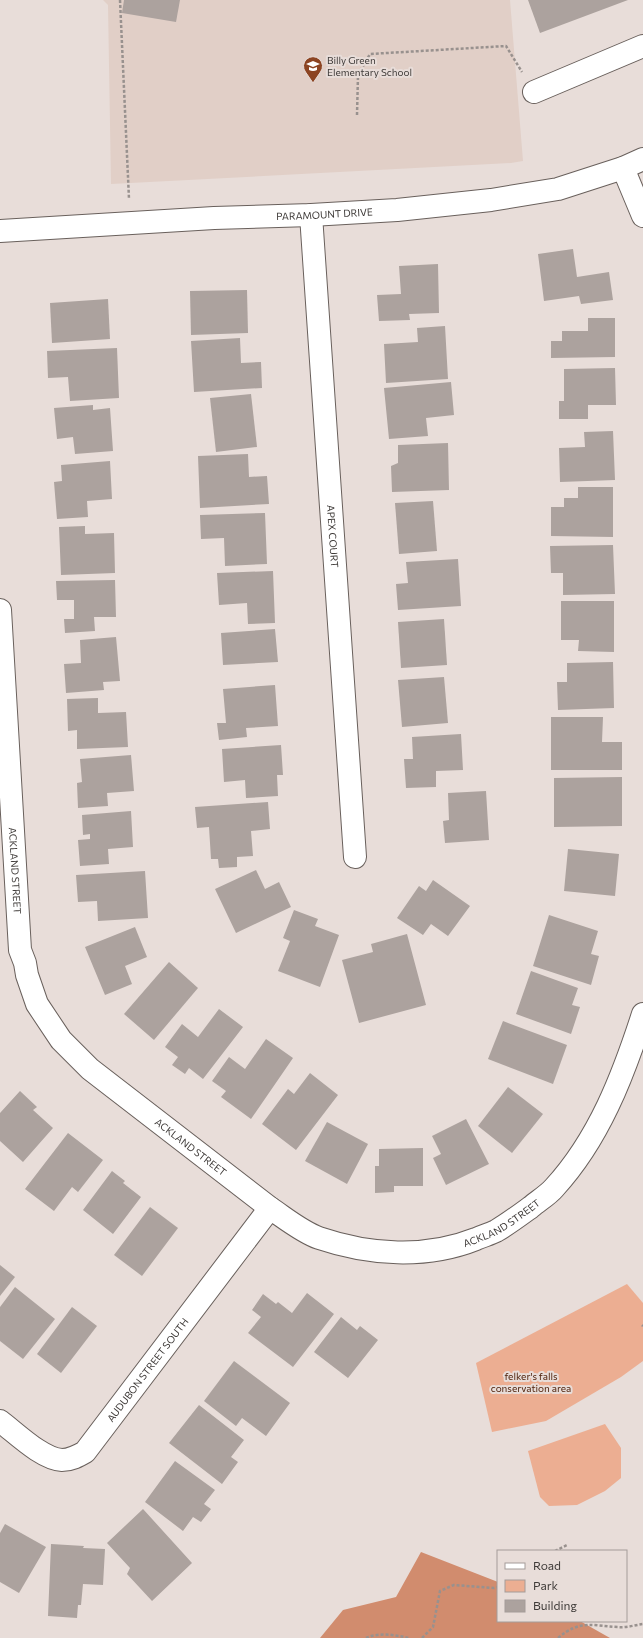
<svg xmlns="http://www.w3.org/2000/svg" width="643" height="1638" font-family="Commissioner,sans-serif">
	<rect width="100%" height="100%" fill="#e8ddd9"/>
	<path fill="#e1cfc7" d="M103,0H510L523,161L511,163L111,184L108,5Z"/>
	<g fill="#ecae92">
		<path d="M627,1284L643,1303V1361L621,1377L546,1421L492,1432L476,1363Z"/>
		<path d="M605,1424L621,1448V1478L605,1491L577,1505L549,1506L540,1497L528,1451Z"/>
	</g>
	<path fill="#d18c6e" d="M421,1552L498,1582V1621H580L610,1638H320L343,1610L396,1597Z"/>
	<g fill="#aca29e">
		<path d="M124,0H180L176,22L122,13Z"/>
		<path d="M528,0H628L540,33Z"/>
		<path d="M573,249L577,277L609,272L613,300L581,304L579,296L544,301L538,254Z"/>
		<path d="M438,264L439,313L409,314L410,320L379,321L377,295L401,294L399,266Z"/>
		<path d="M247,290L248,333L191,335L190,291Z"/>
		<path d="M108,299L110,339L52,343L50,303Z"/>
		<path d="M588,318H615V357L551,358V341H562V331H588Z"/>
		<path d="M445,326L448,379L386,383L384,344L418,342L417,328Z"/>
		<path d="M240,338L241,363L261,362L262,388L194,392L191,341Z"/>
		<path d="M117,348L119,398L70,401L68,377L48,378L47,351Z"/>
		<path d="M615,368L616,405H588V419H559V401H564V369Z"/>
		<path d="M451,382L454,415L426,418L428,436L389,439L384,388Z"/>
		<path d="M251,394L257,447L216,452L210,398Z"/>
		<path d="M93,405V410L110,408L113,451L75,454L73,437L57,439L54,408Z"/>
		<path d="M613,431L615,480L560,482L559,448L585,447L584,432Z"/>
		<path d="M448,443L449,490L392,492L391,466L398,463V445Z"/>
		<path d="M248,454L249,477L267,476L269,504L200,508L198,456Z"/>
		<path d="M110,461L112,499L87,501L88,517L57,519L54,482L62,481L61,465Z"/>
		<path d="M578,487H613V537L551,536V507H564V498H578Z"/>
		<path d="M433,501L437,551L399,554L395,503Z"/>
		<path d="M265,513L267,564L225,566L224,538L201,539L200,515Z"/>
		<path d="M85,526V534L114,533L115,573L61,575L59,527Z"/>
		<path d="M613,545L615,594L563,595V573H551L550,546Z"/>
		<path d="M458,559L461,606L398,610L396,584L408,583L406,562Z"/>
		<path d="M273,571L275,623L248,624L247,603L219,605L217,573Z"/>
		<path d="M115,580L116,617H94L95,631L65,633L64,619H74V600H57L56,581Z"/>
		<path d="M561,601H614V652L578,651L579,640H561Z"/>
		<path d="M444,619L447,665L401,668L398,622Z"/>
		<path d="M275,629L278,662L223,665L221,633Z"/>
		<path d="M116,637L120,681L103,682L104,690L66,693L64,664L81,663L80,640Z"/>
		<path d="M613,662L614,708L558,710L557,682H567V663Z"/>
		<path d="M444,677L448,723L402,727L398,680Z"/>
		<path d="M275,685L278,726L246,728L247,737L219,740L217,723H226L223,689Z"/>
		<path d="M98,698V713L126,712L128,747L77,749V730L68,731L67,699Z"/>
		<path d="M551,717H603L602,742H622V770H551Z"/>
		<path d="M461,734L463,770L436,771V787L406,788L404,759H413L412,737Z"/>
		<path d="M281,745L283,775H277L278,796L246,798L245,780L224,782L222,749Z"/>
		<path d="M131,755L134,791L107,793L108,806L78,808L77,783L82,782L80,759Z"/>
		<path d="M622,777V826L554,827V778Z"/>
		<path d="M486,791L489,840L445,843L443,821L449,820L448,793Z"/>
		<path d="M268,802L270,829L251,831L253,856L237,857V867L219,868L218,859H211L209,827L197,828L195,807Z"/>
		<path d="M131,811L133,847L108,849L109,864L80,866L78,840L90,839V834L83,835L82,815Z"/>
		<path d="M568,849L619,854L615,896L564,891Z"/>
		<path d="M256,870L265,889L279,882L291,907L236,933L215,889Z"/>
		<path d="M145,871L148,918L98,921L97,901L78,902L76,875Z"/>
		<path d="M433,880L470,906L448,936L431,924L423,935L397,918L419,886L426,891Z"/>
		<path d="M294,910L318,919L315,926L339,935L320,987L278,971L290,941L283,938Z"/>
		<path d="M549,915L598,931L591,954L599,956L591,985L533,966Z"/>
		<path d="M135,927L147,957L125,966L132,984L105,995L85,947Z"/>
		<path d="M407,934L426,1005L359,1023L342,960L373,952L371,944Z"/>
		<path d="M169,962L198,988L154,1040L124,1014Z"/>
		<path d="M531,971L578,988L572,1005L580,1007L571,1034L516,1014Z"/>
		<path d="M219,1009L243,1027L203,1079L189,1068L185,1074L172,1065L178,1057L165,1047L182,1024L198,1037Z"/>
		<path d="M503,1021L567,1045L553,1084L488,1059Z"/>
		<path d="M266,1039L293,1058L251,1119L221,1097L226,1091L212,1081L229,1057L245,1069Z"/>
		<path d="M310,1073L338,1095L296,1150L262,1124L288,1089L294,1094Z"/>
		<path d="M508,1087L543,1114L512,1153L478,1126Z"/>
		<path d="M20,1091L37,1107L33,1110L53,1128L23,1162L0,1141V1113Z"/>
		<path d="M466,1119L489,1164L446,1185L433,1158L441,1154L432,1136Z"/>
		<path d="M327,1122L368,1144L347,1184L305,1161Z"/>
		<path d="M68,1133L103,1160L78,1192L72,1187L54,1211L25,1189Z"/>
		<path d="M423,1148V1186H394V1192L375,1193V1166H379V1149Z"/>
		<path d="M112,1171L125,1181L123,1183L141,1197L113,1234L83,1210Z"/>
		<path d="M150,1207L178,1228L142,1276L114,1255Z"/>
		<path d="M0,1265L15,1277L0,1296Z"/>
		<path d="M15,1287L55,1319L23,1359L0,1341V1307Z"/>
		<path d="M307,1293L334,1314L293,1367L248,1333L261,1317L252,1310L263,1294L276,1304L278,1302L292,1313Z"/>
		<path d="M72,1307L97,1326L61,1373L37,1354Z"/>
		<path d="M341,1317L357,1330L360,1326L378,1340L348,1378L314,1352Z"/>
		<path d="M234,1361L290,1403L266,1436L242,1418L236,1426L204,1401Z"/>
		<path d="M199,1405L244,1440L231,1457L238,1462L222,1484L169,1443Z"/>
		<path d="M175,1461L215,1490L204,1504L211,1509L201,1522L193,1517L183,1531L145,1502Z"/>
		<path d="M143,1509L192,1563L152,1601L127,1574L130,1568L107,1543Z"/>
		<path d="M5,1524L46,1547L19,1593L0,1582V1533Z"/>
		<path d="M51,1544L84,1546L83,1548L105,1549L103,1585L83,1584L81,1605H78L77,1618L48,1616Z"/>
	</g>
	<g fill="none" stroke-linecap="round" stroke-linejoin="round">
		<g stroke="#69605c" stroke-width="24">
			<g id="minor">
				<path d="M534,92L643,46"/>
				<path d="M623,168L643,216"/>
				<path id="s1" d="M311,215L355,857"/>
				<path id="s2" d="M0,231L214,218L311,215L397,210L491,200L558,189L623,168L643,159"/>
				<path id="s3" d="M0,610L20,950L25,963L27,975L37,1004L61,1040L90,1069L270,1208C285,1218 302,1232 319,1238C369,1255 426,1259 476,1239C483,1236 490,1234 496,1231C508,1224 520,1215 531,1207C538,1201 548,1195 554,1188C599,1139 623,1076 643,1014"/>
				<path id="s4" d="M0,1421C16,1433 42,1459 62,1460C71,1460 78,1456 85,1452L270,1208"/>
			</g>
		</g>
		<g stroke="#98918e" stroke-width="2.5" stroke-dasharray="3 2" stroke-linecap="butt">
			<path d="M120,0L129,199"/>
			<path d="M357,115L358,75L370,54L506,46L522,72"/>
			<path d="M642,1325L643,1326"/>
			<path d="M555,1551L567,1545"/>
			<path d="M366,1638C380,1632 395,1635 409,1638"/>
			<path d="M422,1638L433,1627L440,1591L454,1585L494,1588L498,1587"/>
			<path d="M558,1638C581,1619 592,1626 618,1627C626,1628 635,1625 643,1624"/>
		</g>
		<use href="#minor" stroke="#fff" stroke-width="22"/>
	</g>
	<defs>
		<g id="school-pin" transform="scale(1)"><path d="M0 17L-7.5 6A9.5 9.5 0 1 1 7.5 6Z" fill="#8c4422" stroke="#e8ddd9"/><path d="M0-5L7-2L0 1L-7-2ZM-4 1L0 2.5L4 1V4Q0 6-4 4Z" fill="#fff"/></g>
	</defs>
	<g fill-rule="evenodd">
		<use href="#school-pin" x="313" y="66"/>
	</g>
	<g text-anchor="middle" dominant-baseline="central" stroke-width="4" stroke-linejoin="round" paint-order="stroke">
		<g font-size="10" fill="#3f3b39" stroke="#e8ddd9" text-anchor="start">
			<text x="327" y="60">Billy Green<tspan x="327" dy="12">Elementary School</tspan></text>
		</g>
		<g font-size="10" fill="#3f3b39" stroke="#e8ddd9">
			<text stroke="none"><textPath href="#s2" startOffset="325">PARAMOUNT DRIVE</textPath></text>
			<text stroke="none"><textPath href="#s1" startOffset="322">APEX COURT</textPath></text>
			<text stroke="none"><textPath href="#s3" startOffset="261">ACKLAND STREET</textPath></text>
			<text stroke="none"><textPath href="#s3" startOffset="609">ACKLAND STREET</textPath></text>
			<text stroke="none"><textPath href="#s3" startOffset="957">ACKLAND STREET</textPath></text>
			<text stroke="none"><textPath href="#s4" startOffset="202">AUDUBON STREET SOUTH</textPath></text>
		</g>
		<g font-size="10" fill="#4f220c" stroke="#e8ddd9">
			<text x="531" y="1376">felker's falls<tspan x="531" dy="12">conservation area</tspan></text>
		</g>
	</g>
	<rect x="497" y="1550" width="130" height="72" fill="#e8ddd9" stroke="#a49c99"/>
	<rect x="505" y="1563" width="20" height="6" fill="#ffffff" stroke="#a49c99"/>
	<text x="533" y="1570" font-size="12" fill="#3f3b39">Road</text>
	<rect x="505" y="1580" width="20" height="12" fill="#ecae92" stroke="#a49c99"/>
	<text x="533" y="1590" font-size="12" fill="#3f3b39">Park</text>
	<rect x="505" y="1600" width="20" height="12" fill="#aca29e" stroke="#a49c99"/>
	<text x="533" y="1610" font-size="12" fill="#3f3b39">Building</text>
</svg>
